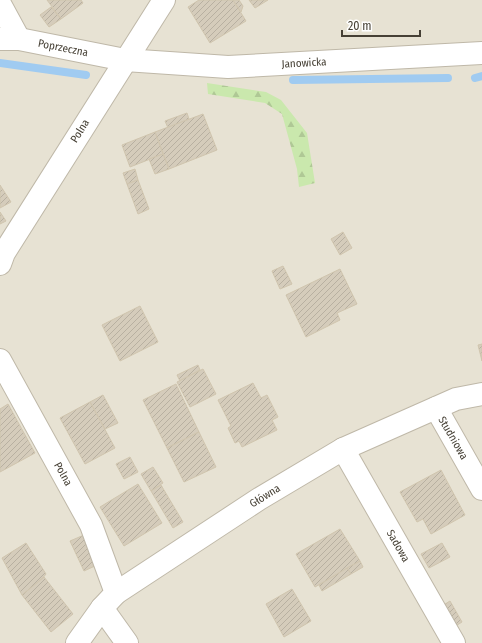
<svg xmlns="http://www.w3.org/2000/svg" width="482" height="643" font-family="'Fira Sans Condensed',sans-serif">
	<defs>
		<pattern id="forest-firs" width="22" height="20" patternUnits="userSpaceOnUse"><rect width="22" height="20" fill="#cae8ad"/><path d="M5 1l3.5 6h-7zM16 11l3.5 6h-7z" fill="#afc895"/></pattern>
		<pattern id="building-hatch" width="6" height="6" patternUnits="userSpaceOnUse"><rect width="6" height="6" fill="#d5ccbb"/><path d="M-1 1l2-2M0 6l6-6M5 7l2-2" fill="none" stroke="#b8b0a1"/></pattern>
	</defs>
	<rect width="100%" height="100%" fill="#f3f0e5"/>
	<rect fill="#e7e2d3" x="0" y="0" width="482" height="643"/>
	<path fill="url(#forest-firs)" d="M207,83L266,92L281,100L307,133L315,183L299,187L297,169L282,114L265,103L208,94Z"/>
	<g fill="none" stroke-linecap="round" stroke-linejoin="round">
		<g stroke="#a0cbf1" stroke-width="8">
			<path d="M0,63L86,75"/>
			<path d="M475,78L482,76"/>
			<path d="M293,80L448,78"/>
		</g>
	</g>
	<g fill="url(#building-hatch)" stroke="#d0c5ae">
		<path d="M47,0H81L83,3L61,19Z"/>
		<path d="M199,0H233L246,21L210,43L188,7Z"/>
		<path d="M233,0H239L243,6L241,12Z"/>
		<path d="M249,0H268L255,8Z"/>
		<path d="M51,7L61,19L49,27L40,15Z"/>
		<path d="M187,113L189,119L168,128L165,121Z"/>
		<path d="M203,114L217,150L169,169L155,132Z"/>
		<path d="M155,132L163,154L130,167L122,145Z"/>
		<path d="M163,154L169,169L155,174L149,159Z"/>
		<path d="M135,169L138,180L127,184L123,173Z"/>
		<path d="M138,180L149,209L138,214L127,184Z"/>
		<path d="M0,185L11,202L0,208Z"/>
		<path d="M0,212L6,221L0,224Z"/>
		<path d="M343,232L352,248L340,255L331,239Z"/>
		<path d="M283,266L292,284L280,289L272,271Z"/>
		<path d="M340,269L357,304L337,313L340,320L306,337L286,295Z"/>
		<path d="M140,306L158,342L120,361L102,325Z"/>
		<path d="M482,344V361L478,345Z"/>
		<path d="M198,365L200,370L180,381L177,375Z"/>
		<path d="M203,369L216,394L190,407L177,382Z"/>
		<path d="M253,383L261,398L267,395L278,417L272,420L277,430L242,447L239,441L235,443L228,428L231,426L218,400Z"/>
		<path d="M176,384L199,432L167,448L143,400Z"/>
		<path d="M103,395L118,423L105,429L90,402Z"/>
		<path d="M90,402L115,448L85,464L60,418Z"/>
		<path d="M8,404L35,453L0,472V409Z"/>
		<path d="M199,432L216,467L184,482L167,448Z"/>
		<path d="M130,457L138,472L124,479L116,464Z"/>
		<path d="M153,467L163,483L151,491L141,474Z"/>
		<path d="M441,470L465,515L431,534L423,519L417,522L400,492Z"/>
		<path d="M138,484L162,523L124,546L100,507Z"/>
		<path d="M161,485L183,522L173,528L151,491Z"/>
		<path d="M340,529L360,561L315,587L296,554Z"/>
		<path d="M84,535L97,565L84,571L70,541Z"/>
		<path d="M26,543L46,574L42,579L22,595L2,558Z"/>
		<path d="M442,543L450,557L429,568L421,554Z"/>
		<path d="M360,561L363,567L351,574L347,568Z"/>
		<path d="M347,568L351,574L322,591L319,585Z"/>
		<path d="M44,577L73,614L51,632L22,595Z"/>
		<path d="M292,589L311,621L284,637L266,604Z"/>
		<path d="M450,601L462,622L454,627L442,606Z"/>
	</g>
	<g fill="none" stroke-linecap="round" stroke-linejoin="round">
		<g stroke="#bfb8a8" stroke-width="24">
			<g id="minor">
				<path d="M0,4L19,39"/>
				<path d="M0,39H19L125,60L228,67L482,53"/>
				<path d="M436,408L482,489"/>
				<path d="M343,449L454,643"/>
				<path d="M116,593L259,499L343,449L456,399L482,394"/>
				<path d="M102,608L127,643"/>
			</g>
		</g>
		<g stroke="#bfb8a8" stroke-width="24">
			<g id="tertiary">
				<path d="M0,264L4,253L164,0"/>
				<path d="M0,360L91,525L116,593L102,608L77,643"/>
			</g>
		</g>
		<use href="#minor" stroke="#fff" stroke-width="22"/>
		<use href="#tertiary" stroke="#fff" stroke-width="22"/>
	</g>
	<g text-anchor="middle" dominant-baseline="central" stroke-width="3" stroke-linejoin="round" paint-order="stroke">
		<g font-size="11" fill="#464035" stroke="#fff">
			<text transform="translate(63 48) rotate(11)">Poprzeczna</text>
			<text transform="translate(304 63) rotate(-3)">Janowicka</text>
			<text transform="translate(80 131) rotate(-58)">Polna</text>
			<text transform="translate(453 438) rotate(60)">Studniowa</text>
			<text transform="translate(63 474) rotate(61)">Polna</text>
			<text transform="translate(265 496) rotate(-32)">Główna</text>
			<text transform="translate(398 546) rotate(60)">Sadowa</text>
		</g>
	</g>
	<path d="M342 30v6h78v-6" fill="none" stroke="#464035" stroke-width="2"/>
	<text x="348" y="30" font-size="12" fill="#464035" stroke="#ffffff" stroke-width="3" paint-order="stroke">20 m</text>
</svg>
